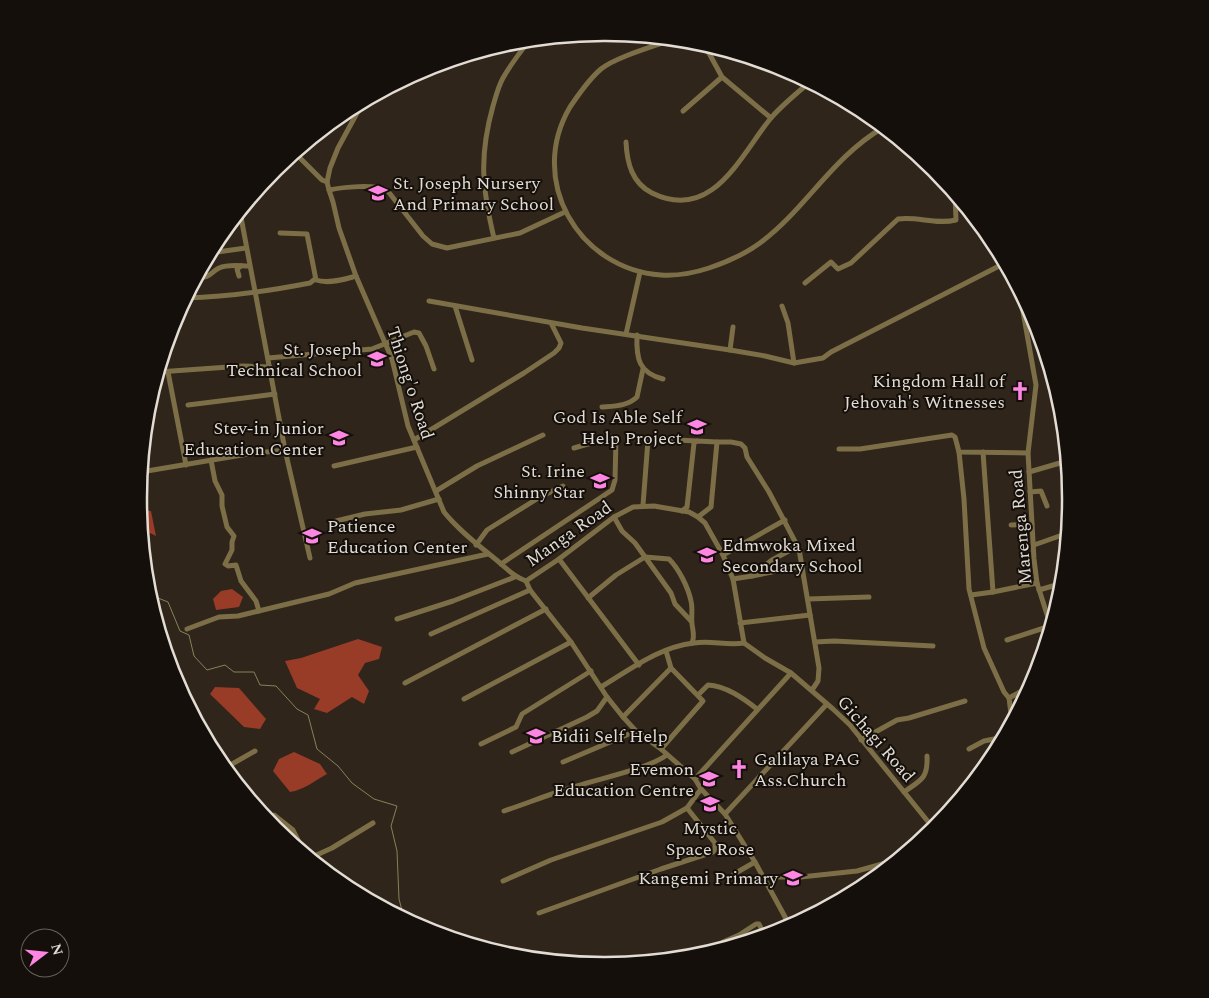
<svg xmlns="http://www.w3.org/2000/svg" width="1209" height="998" font-family="Spectral,serif">
	<rect width="100%" height="100%" fill="#2f251a"/>
	<g fill="#983b27">
		<path d="M144,510L151,511L156,536L148,532L141,533L139,514Z"/>
		<path d="M232,589L243,597L239,607L216,610L213,599L221,591Z"/>
		<path d="M358,639L382,647L379,659L365,663L358,675L369,691L364,704L352,697L327,713L314,709L320,699L297,688L285,661L301,658Z"/>
		<path d="M215,687L239,688L266,719L260,729L244,727L210,694Z"/>
		<path d="M294,752L320,764L327,774C314,781 304,790 290,792L273,771L279,759Z"/>
	</g>
	<g fill="none" stroke-linecap="round" stroke-linejoin="round">
		<path stroke="#84835a" stroke-width="1" d="M148,594L168,602L180,631L189,635L194,656L207,670L225,665L234,672H254L260,685L276,686L297,709L308,715L317,749L338,766L352,783L374,799L397,806L391,826L397,851L399,899L404,918"/>
		<g stroke="#7c6e47" stroke-width="5">
			<path d="M674,39C655,46 616,57 601,69C588,80 579,94 570,107C527,180 578,269 661,275C677,276 694,273 709,268C727,262 745,254 760,243C806,209 832,157 884,127"/>
			<path d="M704,44L722,77L771,118"/>
			<path d="M363,102L338,148L330,168L327,182L329,190L333,202L339,228L356,276L392,359L408,426L444,512C460,532 481,547 500,563C509,571 515,577 526,581L530,590L571,642L607,697L623,717L636,731L661,749L695,779L701,789L725,814L755,862L790,926"/>
			<path d="M347,110L354,116"/>
			<path d="M683,111L722,77"/>
			<path d="M626,142C627,163 632,183 652,193C713,223 741,154 771,118C782,105 797,93 810,82"/>
			<path d="M295,153L322,180L327,182"/>
			<path d="M329,190C343,187 374,184 387,190L423,236L432,244L447,248L520,233L565,212"/>
			<path d="M240,212L285,450L310,558"/>
			<path d="M280,233L307,234L316,280C328,284 343,280 356,276"/>
			<path d="M494,238C482,188 479,156 493,106C496,96 498,87 503,78C511,64 520,52 530,40"/>
			<path d="M210,253L246,248"/>
			<path d="M239,276L237,269L241,266"/>
			<path d="M200,278C211,277 211,272 219,268C228,264 240,266 249,266"/>
			<path d="M805,283L831,262L838,269L851,263L898,219C917,216 936,225 956,220L955,194"/>
			<path d="M1019,289L1036,385L1028,453L1034,559L1037,583L1051,627"/>
			<path d="M186,298C228,297 269,291 310,283L315,279"/>
			<path d="M429,301L582,328L730,350L765,356L794,363L823,358L831,352L1005,263"/>
			<path d="M455,306L472,360"/>
			<path d="M782,306L788,323L794,363"/>
			<path d="M626,334L640,272"/>
			<path d="M637,335C636,359 639,373 663,379"/>
			<path d="M730,350L733,327"/>
			<path d="M268,358L372,349L414,332L419,333L426,346L434,369"/>
			<path d="M158,372L243,366L270,367"/>
			<path d="M168,372L186,465"/>
			<path d="M188,405L275,394"/>
			<path d="M602,407C614,406 628,406 637,397L643,369"/>
			<path d="M414,440L524,373L554,353L559,348L561,343L551,323"/>
			<path d="M839,449H860L952,435L955,437L959,452L1028,453"/>
			<path d="M959,452L964,499L969,589L984,648L1004,692L1009,698L1012,722"/>
			<path d="M983,452L993,592L1037,583"/>
			<path d="M211,460L215,481L222,495V506L227,527L234,536L232,542V550L225,564L228,566L236,565L241,581L256,601L259,611"/>
			<path d="M334,466L417,447"/>
			<path d="M141,472L248,454L285,450"/>
			<path d="M1029,472L1067,461"/>
			<path d="M436,491L477,466L543,435"/>
			<path d="M1030,492L1041,491L1047,506"/>
			<path d="M643,505L648,440L657,439L697,441"/>
			<path d="M682,511L687,507L694,443L697,441L717,442"/>
			<path d="M614,517L622,531L635,543L671,593L675,604L691,621"/>
			<path d="M698,517L711,507L717,442H731L741,444L745,448L747,457L769,492L799,549L819,668L818,681L812,690"/>
			<path d="M336,521L365,514L401,510L439,499"/>
			<path d="M1011,525L1032,524"/>
			<path d="M476,545L487,530L540,497L563,486"/>
			<path d="M1034,545L1068,533"/>
			<path d="M723,555L785,520"/>
			<path d="M559,559L639,665"/>
			<path d="M501,564L612,490L615,480L616,438L612,437L574,448"/>
			<path d="M752,576L802,566"/>
			<path d="M733,579L752,576L772,560L798,546"/>
			<path d="M526,581L559,559L614,517L633,507L654,506L689,512L698,517L705,523L723,555L733,579L744,643"/>
			<path d="M1039,590L1063,583"/>
			<path d="M971,595L993,592"/>
			<path d="M588,598L616,575L645,557L669,559C679,569 688,587 691,601C693,609 691,617 692,624C693,632 695,636 692,643"/>
			<path d="M808,599L869,597"/>
			<path d="M397,619L453,601L515,577"/>
			<path d="M740,623L810,615"/>
			<path d="M187,629L219,617L238,616L329,594L355,583L488,554"/>
			<path d="M431,634L530,590"/>
			<path d="M1007,640L1050,626"/>
			<path d="M815,642L834,641L933,646"/>
			<path d="M405,683L546,609"/>
			<path d="M601,687C631,669 659,647 694,643C711,640 727,646 744,643L765,658L791,673L833,709L850,725L934,829"/>
			<path d="M698,695L708,685C726,686 743,698 757,709"/>
			<path d="M1009,698L1031,686"/>
			<path d="M464,699L571,642"/>
			<path d="M623,717L671,668"/>
			<path d="M861,740L897,720L909,718L965,701"/>
			<path d="M481,744L516,727L522,714L591,671"/>
			<path d="M661,749L703,701L671,668L666,651"/>
			<path d="M969,749L984,741L1004,737"/>
			<path d="M512,752L587,717L597,711L607,697"/>
			<path d="M563,762L636,731"/>
			<path d="M225,768L255,751"/>
			<path d="M695,779L791,673"/>
			<path d="M904,792C921,780 928,779 927,756"/>
			<path d="M687,808L701,789"/>
			<path d="M504,811C528,803 552,793 577,786C602,778 647,769 667,755"/>
			<path d="M725,814L827,704"/>
			<path d="M266,818L274,815L293,830L305,854"/>
			<path d="M310,858L332,848L373,823"/>
			<path d="M734,874L755,862"/>
			<path d="M763,877H801L857,871L893,861L929,824"/>
			<path d="M503,881L551,860L662,822L687,808L715,843V849L713,852L661,869L539,913"/>
			<path d="M723,942L739,935L756,924H759L765,936"/>
		</g>
	</g>
	<defs>
		<g id="school-bare" transform="scale(1.5)"><path d="M0-5L7-2L0 1L-7-2ZM-4 1L0 2.5L4 1V4Q0 6-4 4Z" fill="#fd86e2" stroke="#140f0a" stroke-width="2.5" paint-order="stroke"/></g>
		<g id="church-bare" transform="scale(1.5)"><path d="M-1.2-6h2.4v3.5h3.3v2.4h-3.3V6h-2.4V-.1h-3.3v-2.4h3.3Z" fill="#fd86e2" stroke="#140f0a" stroke-width="2.5" paint-order="stroke"/></g>
	</defs>
	<g fill-rule="evenodd">
		<use href="#school-bare" x="378" y="193"/>
		<use href="#school-bare" x="377" y="359"/>
		<use href="#church-bare" x="1020" y="391"/>
		<use href="#school-bare" x="697" y="427"/>
		<use href="#school-bare" x="339" y="438"/>
		<use href="#school-bare" x="600" y="481"/>
		<use href="#school-bare" x="312" y="536"/>
		<use href="#school-bare" x="707" y="555"/>
		<use href="#school-bare" x="536" y="736"/>
		<use href="#church-bare" x="739" y="769"/>
		<use href="#school-bare" x="709" y="779"/>
		<use href="#school-bare" x="710" y="804"/>
		<use href="#school-bare" x="793" y="878"/>
	</g>
	<g text-anchor="middle" dominant-baseline="central" stroke-width="4" stroke-linejoin="round" paint-order="stroke">
		<g font-size="18" fill="#e2dcd4" stroke="#140f0a" text-anchor="end">
			<text x="393" y="183" text-anchor="start">St. Joseph Nursery<tspan x="393" dy="21">And Primary School</tspan></text>
			<text x="362" y="349">St. Joseph<tspan x="362" dy="21">Technical School</tspan></text>
			<text x="1005" y="381">Kingdom Hall of<tspan x="1005" dy="21">Jehovah's Witnesses</tspan></text>
			<text x="682" y="417">God Is Able Self<tspan x="682" dy="21">Help Project</tspan></text>
			<text x="324" y="428">Stev-in Junior<tspan x="324" dy="21">Education Center</tspan></text>
			<text x="585" y="471">St. Irine<tspan x="585" dy="21">Shinny Star</tspan></text>
			<text x="327" y="526" text-anchor="start">Patience<tspan x="327" dy="21">Education Center</tspan></text>
			<text x="722" y="545" text-anchor="start">Edmwoka Mixed<tspan x="722" dy="21">Secondary School</tspan></text>
			<text x="551" y="736" text-anchor="start">Bidii Self Help</text>
			<text x="754" y="759" text-anchor="start">Galilaya PAG<tspan x="754" dy="21">Ass.Church</tspan></text>
			<text x="694" y="769">Evemon<tspan x="694" dy="21">Education Centre</tspan></text>
			<text x="710" y="828" text-anchor="middle">Mystic<tspan x="710" dy="21">Space Rose</tspan></text>
			<text x="778" y="878">Kangemi Primary</text>
		</g>
		<g font-size="18" fill="#e2dcd4" stroke="#140f0a">
			<text transform="translate(410 383) rotate(72)">Thiong'o Road</text>
			<text transform="translate(1021 527) rotate(-95)">Marenga Road</text>
			<text transform="translate(569 534) rotate(-35)">Manga Road</text>
			<text transform="translate(876 739) rotate(49)">Gichagi Road</text>
		</g>
	</g>
	<path d="M0 0H1209V998H0ZM604 41H605A457 457 0 0 1 1062 498V500A457 457 0 0 1 605 957H604A457 457 0 0 1 147 500V498A457 457 0 0 1 604 41Z" fill="#140f0a" fill-rule="evenodd"/>
	<path fill="none" stroke="#e2dcd4" stroke-width="2.5" d="M604 41H605A457 457 0 0 1 1062 498V500A457 457 0 0 1 605 957H604A457 457 0 0 1 147 500V498A457 457 0 0 1 604 41Z"/>
	<g transform="translate(45 953) rotate(74)"><circle r="24" fill="#140f0a" stroke="#66615b"/>
	<path d="M0-4L9 19L0 12L-9 19Z" fill="#fd86e2"/>
	<text y="-8" font-size="14" font-weight="bold" text-anchor="middle" fill="#e2dcd4">N</text>
	</g>
</svg>
